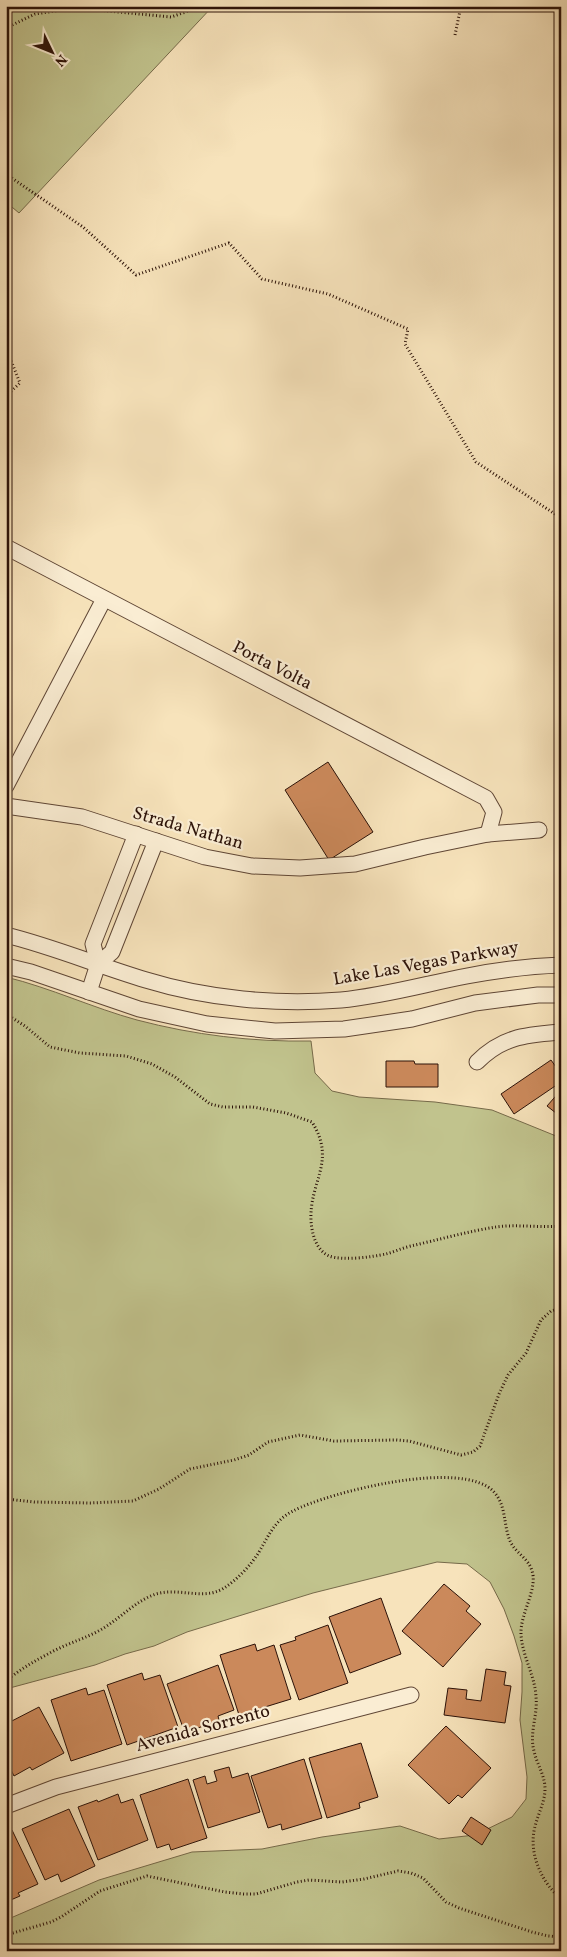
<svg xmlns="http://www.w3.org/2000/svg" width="567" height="1957" font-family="Vollkorn,serif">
	<rect width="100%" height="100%" fill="#f7e3bb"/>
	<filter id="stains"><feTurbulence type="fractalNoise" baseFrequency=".004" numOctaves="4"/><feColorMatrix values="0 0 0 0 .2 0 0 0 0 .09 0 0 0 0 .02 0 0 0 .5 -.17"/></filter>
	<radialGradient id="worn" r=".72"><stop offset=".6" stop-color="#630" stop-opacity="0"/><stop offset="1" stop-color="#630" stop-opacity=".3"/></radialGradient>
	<g fill="#c1c38d" stroke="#766a4a">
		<path d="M6,6H213L19,213L6,202Z"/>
		<path d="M6,977C51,988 93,1008 137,1020C194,1035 252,1042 311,1041L315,1073L332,1091L359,1097L435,1102L492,1110L561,1138V1943L537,1951H6V1920L99,1880L192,1852L262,1849L322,1837L400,1826L439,1839L475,1835L512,1817L526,1799L527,1777L520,1720L522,1692V1663L514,1636L504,1609L490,1582L467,1564L437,1562L313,1593L187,1632L154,1646L125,1654L95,1665L6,1689Z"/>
	</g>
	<g fill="#cb895b" stroke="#2c1208">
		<path d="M328,762L373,832L329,860L285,790Z"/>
		<path d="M551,1060L561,1074V1082L514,1114L501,1094Z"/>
		<path d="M386,1061H414L415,1064H438V1087H386Z"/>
		<path d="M561,1090V1117L547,1106Z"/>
		<path d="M444,1584L470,1606L466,1611L481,1624L443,1667L402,1631Z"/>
		<path d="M381,1598L401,1654L350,1673L329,1617Z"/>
		<path d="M328,1625L348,1683L299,1700L280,1645L296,1640L295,1637Z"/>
		<path d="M255,1644L257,1651L274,1645L291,1699L239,1715L220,1655Z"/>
		<path d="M218,1665L234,1710L218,1716L219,1720L185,1733L167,1684Z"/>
		<path d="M486,1669L506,1672L504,1685L511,1686L505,1723L444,1715L448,1688L467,1690L466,1699L481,1701Z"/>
		<path d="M142,1673L144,1680L160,1675L178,1727L127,1745L107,1685Z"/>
		<path d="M86,1688L88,1695L104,1690L122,1744L71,1761L51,1700Z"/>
		<path d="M39,1707L64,1753L32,1770L30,1767L14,1776L6,1760V1724Z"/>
		<path d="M446,1726L491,1768L462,1798L458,1795L449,1804L408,1765Z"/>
		<path d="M361,1743L378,1797L359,1803L360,1808L327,1818L309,1758Z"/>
		<path d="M304,1759L322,1818L282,1830L281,1824L268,1828L251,1776Z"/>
		<path d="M229,1767L232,1778L248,1773L260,1812L208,1828L193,1780L205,1776L207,1784L217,1781L214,1771Z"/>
		<path d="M188,1779L207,1838L171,1850L169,1844L157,1848L140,1795Z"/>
		<path d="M118,1794L121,1803L133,1799L148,1840L98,1860L78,1807L97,1800L98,1802Z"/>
		<path d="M69,1809L95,1866L61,1882L58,1874L45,1880L22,1829Z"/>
		<path d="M471,1817L491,1830L482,1845L462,1831Z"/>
		<path d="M12,1830L38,1884L18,1893L20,1896L6,1902V1832Z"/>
	</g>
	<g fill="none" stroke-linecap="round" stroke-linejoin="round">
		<g stroke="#5f4635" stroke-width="17">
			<g id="minor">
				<path d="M6,547L486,798L494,812L488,834"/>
				<path d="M6,786L104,599"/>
				<path d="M6,806L82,817L205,857L252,866L300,868L355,864L425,847L488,834L539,830"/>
				<path d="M6,935C54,947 99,966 146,980C208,999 277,1005 341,1000C384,996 425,984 467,976C498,970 529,966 561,965"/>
				<path d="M98,964L93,944L136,834"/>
				<path d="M6,966L31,972L139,1009L207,1024L275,1031L344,1029L412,1019L475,1003L538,995H561"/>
				<path d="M89,992L98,964L112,952L156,841"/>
				<path d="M477,1062C503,1036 526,1035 561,1032"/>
				<path d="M6,1806L56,1787L411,1695"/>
			</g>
		</g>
		<g stroke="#2c1208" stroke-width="3" stroke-dasharray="1 2.5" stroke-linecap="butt">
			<path d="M6,28L35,14L76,8L171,17L203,6"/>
			<path d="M455,35L461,6"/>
			<path d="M6,174L83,227L136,275L229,243L262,279L328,294L408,329L405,344L476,462L561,518"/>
			<path d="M6,348L20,383L6,396"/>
			<path d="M6,1014L25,1026L50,1047L80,1053L126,1056L152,1064L175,1077L210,1104L223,1107H253L286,1113L312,1122C337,1162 309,1181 311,1221C312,1234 316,1250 329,1256C343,1261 372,1257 386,1254C394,1252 402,1248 411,1246C437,1240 470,1231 496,1227C517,1224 539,1228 561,1226"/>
			<path d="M6,1499L34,1502L90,1503L133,1501L159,1489L190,1469L234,1460L249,1455L268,1442L300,1435L334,1441L396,1440L409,1441L461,1455L473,1452L480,1446L499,1394L508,1375L526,1353L541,1320L551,1311L561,1308"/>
			<path d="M6,1681C19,1670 33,1662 48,1654C65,1644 85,1639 102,1629C121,1618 135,1601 156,1594C180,1587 203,1601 224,1588C237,1580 251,1565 259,1552C269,1535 275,1520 293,1511C329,1492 463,1458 494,1492C507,1506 503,1527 511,1543C517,1554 529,1559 532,1571C538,1589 520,1614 521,1634C522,1656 535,1675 536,1697C538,1715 529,1733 534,1751C537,1765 545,1775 545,1789C545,1801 539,1812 536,1823C527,1850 540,1881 561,1899"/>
			<path d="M6,1935L51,1922L61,1917L100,1891L147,1876L225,1892L244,1894H256L297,1882L309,1880L342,1882L364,1879L398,1871L411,1873L423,1878L446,1902L459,1908L532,1932L548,1936L561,1937"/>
		</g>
		<use href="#minor" stroke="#faedd3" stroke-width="15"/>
	</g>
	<g text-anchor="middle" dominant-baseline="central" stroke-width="4.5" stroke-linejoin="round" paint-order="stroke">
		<g font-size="18" fill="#2c1208" stroke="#faedd3">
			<text transform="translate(272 666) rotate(27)">Porta Volta</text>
			<text transform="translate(188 829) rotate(16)">Strada Nathan</text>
			<text transform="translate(426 964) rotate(-10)">Lake Las Vegas Parkway</text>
			<text transform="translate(203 1729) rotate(-15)">Avenida Sorrento</text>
		</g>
	</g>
	<rect width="567" height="1957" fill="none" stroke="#f7e3bb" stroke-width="25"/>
	<rect x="8" y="8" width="552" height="1942" fill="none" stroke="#2c1208" stroke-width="2.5"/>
	<rect x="12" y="12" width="542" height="1932" fill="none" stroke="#2c1208"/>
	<g transform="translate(52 52) rotate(133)" stroke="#faedd3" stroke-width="4" paint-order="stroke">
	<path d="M0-4L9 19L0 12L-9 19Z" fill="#2c1208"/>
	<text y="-8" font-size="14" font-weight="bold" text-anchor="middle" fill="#2c1208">N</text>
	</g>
	<rect width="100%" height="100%" filter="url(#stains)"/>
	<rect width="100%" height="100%" fill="url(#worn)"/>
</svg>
